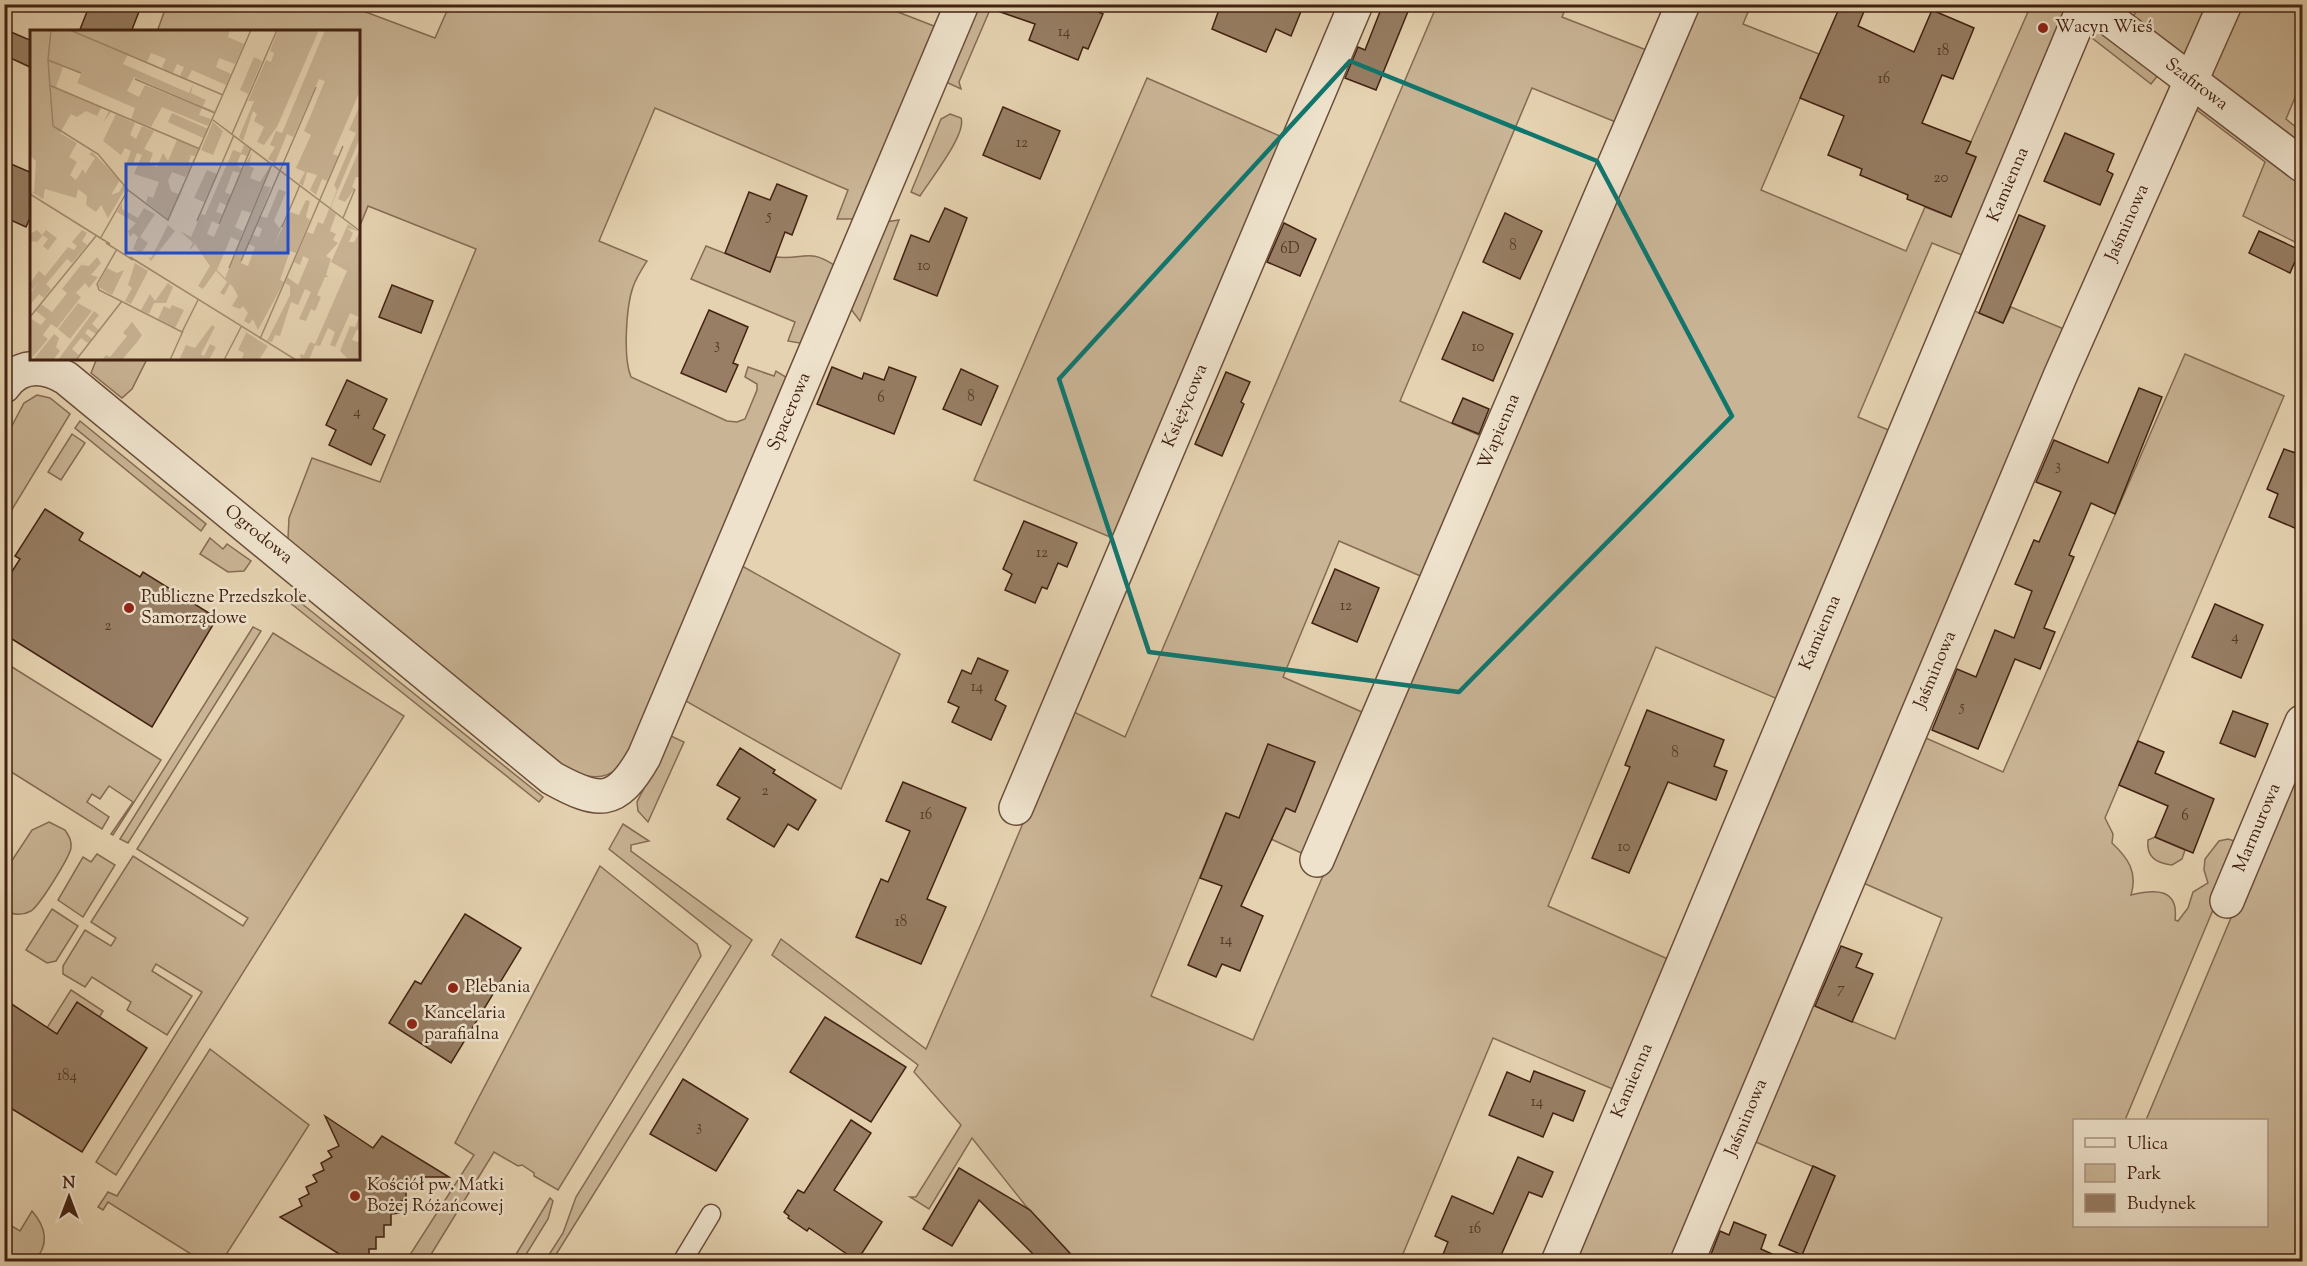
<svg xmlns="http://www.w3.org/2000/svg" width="2307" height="1266" font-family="'Sorts Mill Goudy',serif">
	<rect width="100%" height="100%" fill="#e5d2b0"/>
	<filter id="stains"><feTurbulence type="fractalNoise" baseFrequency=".00333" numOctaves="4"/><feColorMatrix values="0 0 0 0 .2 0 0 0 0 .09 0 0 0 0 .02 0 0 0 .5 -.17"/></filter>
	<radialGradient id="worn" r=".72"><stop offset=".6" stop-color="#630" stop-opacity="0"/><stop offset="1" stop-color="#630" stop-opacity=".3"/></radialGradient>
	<g fill="#c9b495" stroke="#866b54" stroke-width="1.5" fill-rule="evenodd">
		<path d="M167,4L347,5L435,38L450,4L880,5L939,28L856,219H837L848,190L655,108L599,241L647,261C642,269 636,278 633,287C626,307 623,358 631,377L727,421L737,422L745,419L757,390V384L745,377L748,367L774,376L776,371L789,379L634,744C629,752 625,762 618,768C589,794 550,756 526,739L288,539L289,518L312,458L380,482L476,249L368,206L359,228L358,32H157Z"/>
		<path d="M977,5H992L959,82L961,89L946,82Z"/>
		<path d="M1437,5H1567L1562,17L1654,53L1623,125L1532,88L1400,401L1488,439L1693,5H1751L1743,24L1819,54L1761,190L1906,251L1925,207L1951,217L1976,157L1966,153L2031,5H2065L2068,9L1967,257L1932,243L1858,417L1893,432L1780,700L1656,647L1548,906L1670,960L1615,1090L1493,1038L1400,1261H1077L1025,1205L972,1138L929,1209L910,1197H916L961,1125L914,1072L918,1065L772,955L781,939L926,1049L986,912L1070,710L1125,737ZM1339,541L1446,587L1253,1040L1151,996L1226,813L1274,832L1271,839L1310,857L1371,716L1283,677Z"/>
		<path d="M2141,5H2214L2185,61L2131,19Z"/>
		<path d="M2234,5H2302V81L2286,119L2302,132V141L2298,146L2213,80L2209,71Z"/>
		<path d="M2095,29L2103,32L2159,74L2151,84L2087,34Z"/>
		<path d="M1147,78L1289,140L1115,539L974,480Z"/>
		<path d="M2197,106L2207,109L2302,181L2301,245L2243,216L2265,162L2194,108Z"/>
		<path d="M950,114L961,118C967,134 930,180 920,196L911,192L941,119Z"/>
		<path d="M899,220L860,321L850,308L885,222Z"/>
		<path d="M706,246L770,271L776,257C805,260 808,247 837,267L805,344L788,341L795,322L691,279Z"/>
		<path d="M2011,307L2071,332L1678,1261L1570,1262L1970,309L2003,323Z"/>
		<path d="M2185,354L2284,396L2105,818L2113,834L2112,843C2128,858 2138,872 2131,895C2155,889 2179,888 2175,920L2178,921L2188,908L2193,892L2208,883L2204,870L2205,859L2219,841L2228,839L2241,843L2125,1120H2074V1226H2266V1120H2146L2302,749V1261H1799L1835,1176L1749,1139L1810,1004L1895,1039L1942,918L1859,881L1919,735L2003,772Z"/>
		<path d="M97,358H147V359L132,389L122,398L91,373Z"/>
		<path d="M37,395L50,398L70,414L5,521V439L24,403Z"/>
		<path d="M80,421L206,524L201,531L75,428Z"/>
		<path d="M72,434L85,443L61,480L48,472Z"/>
		<path d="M210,538L223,549L227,544L251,561L244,571L228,572L200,554Z"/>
		<path d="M742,566L900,654L841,789L684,700Z"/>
		<path d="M296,599L543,797L539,802L289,602Z"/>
		<path d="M253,627L261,631L128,843L120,839Z"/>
		<path d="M273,633L404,716L116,1175L96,1162L202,992L156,964L152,971L192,996L167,1035L127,1010L131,1002L92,977L85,987L63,974V966L85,930L111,946L116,938L91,922L133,856L243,926L248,918L137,849Z"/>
		<path d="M4,662L161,760L113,835L111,834L133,802L109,786L100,799L92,794L87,802L109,817L102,829L5,768Z"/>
		<path d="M671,736L684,742L648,822L638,811L637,802Z"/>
		<path d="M49,822L65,830C69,836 72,841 71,848C69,858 40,905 31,911C22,916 13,915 5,910V871L32,830Z"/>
		<path d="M623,824L649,841L631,845V851L752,940L552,1261H545L563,1233L576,1197L731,946L609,849Z"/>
		<path d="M2155,837L2185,850L2182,859L2172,865C2156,863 2146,857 2148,840Z"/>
		<path d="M97,854L115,865L83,917L58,900L83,857L91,862Z"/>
		<path d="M600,866L697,944L701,956L558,1190L534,1176V1173L522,1165L518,1166L494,1152L427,1261H406L474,1155L455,1143Z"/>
		<path d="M52,909L78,926L56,961L47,963L26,950Z"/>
		<path d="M71,990L103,1011L96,1023L77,1003L57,1039L45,1031Z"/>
		<path d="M210,1049L309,1125L222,1261H202L108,1202L103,1210L98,1207L108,1192L117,1196Z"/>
		<path d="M550,1198L553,1201L548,1219L522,1261H512Z"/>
		<path d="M32,1211C46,1227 50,1245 34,1261H18L5,1253V1222L20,1231Z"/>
	</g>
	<g fill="#977e64" stroke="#422212" stroke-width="1.5">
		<path d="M90,4H142L131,32H79Z"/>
		<path d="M990,4H1081L1103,14L1088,49L1083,47L1078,60L1029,40L1035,24L989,8Z"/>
		<path d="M1221,4H1304L1291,36L1276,29L1266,52L1212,29Z"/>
		<path d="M1383,4H1411L1376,90L1345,78L1358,47L1365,50Z"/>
		<path d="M1841,4H1867L1858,26L1914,52L1932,10L1974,28L1953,79L1942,75L1922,123L1971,142L1966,153L1976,157L1951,217L1907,199L1908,195L1860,175L1862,169L1828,155L1844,116L1800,98Z"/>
		<path d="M4,29L32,41V68L4,55Z"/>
		<path d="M1003,107L1060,131L1040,179L983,155Z"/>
		<path d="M2065,133L2114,154L2107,171L2113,174L2100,205L2044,181Z"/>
		<path d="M4,161L32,173V213L26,227L4,217Z"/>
		<path d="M777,184L807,196L792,235L785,232L770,272L725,253L749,192L770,200Z"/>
		<path d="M945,208L967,218L937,296L894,279L911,235L929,242Z"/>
		<path d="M1505,213L1542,231L1520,279L1483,262Z"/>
		<path d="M2019,215L2045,226L2003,323L1979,313Z"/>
		<path d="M1284,223L1316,239L1300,276L1267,262Z"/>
		<path d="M2259,231L2300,250L2290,273L2249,253Z"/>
		<path d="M392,285L433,301L421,333L379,317Z"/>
		<path d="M709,310L748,327L733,363L738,365L726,392L681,373Z"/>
		<path d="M1463,312L1513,334L1493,381L1442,359Z"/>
		<path d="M832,367L862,379L864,373L884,380L889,367L916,377L894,434L817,404Z"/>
		<path d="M961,369L998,386L981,425L943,409Z"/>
		<path d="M1226,372L1250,382L1241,402L1244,404L1222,456L1195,444Z"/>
		<path d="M347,380L387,399L373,429L385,435L371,465L329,445L336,430L326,425Z"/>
		<path d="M2139,388L2162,397L2115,514L2091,503L2069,555L2074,557L2044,628L2055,632L2040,669L2015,659L1978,749L1932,730L1957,669L1976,677L1995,630L2014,638L2032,591L2015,584L2034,540L2039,542L2061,492L2036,482L2054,440L2108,463Z"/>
		<path d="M1463,398L1489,409L1479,434L1452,423Z"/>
		<path d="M2302,438V531L2269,517L2278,494L2267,489L2284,449L2296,453Z"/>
		<path d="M45,509L83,533L79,540L140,577L143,572L217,618L152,727L4,634V584L20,559L15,556Z"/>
		<path d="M1024,521L1077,543L1067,567L1058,563L1047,589L1042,587L1035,603L1005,590L1012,574L1003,569Z"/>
		<path d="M1335,569L1379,588L1357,642L1312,623Z"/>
		<path d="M2215,604L2263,625L2241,678L2192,657Z"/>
		<path d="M978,658L1008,671L995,700L1006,706L991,740L952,722L959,707L948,702L962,670L971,674Z"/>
		<path d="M1647,710L1724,740L1714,766L1727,771L1716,800L1668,782L1629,873L1592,858L1630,767L1625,765Z"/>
		<path d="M2233,711L2268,724L2255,757L2220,743Z"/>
		<path d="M2138,741L2164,752L2155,773L2214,799L2193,853L2155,837L2168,806L2119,785Z"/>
		<path d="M1268,744L1315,762L1295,812L1286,808L1241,906L1263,916L1240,971L1222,964L1216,977L1188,965L1222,886L1200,878L1226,813L1239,818Z"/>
		<path d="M740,748L775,770L773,773L816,800L798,830L788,824L774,847L727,819L740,798L717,785Z"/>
		<path d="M903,782L966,808L927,899L946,907L921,964L856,937L881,879L888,882L910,831L886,821Z"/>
		<path d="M465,914L521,948L451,1063L389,1023L415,981L421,984Z"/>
		<path d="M1841,946L1862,954L1856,967L1873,974L1852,1022L1815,1006Z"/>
		<path d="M4,999L57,1034L77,1002L147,1048L82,1152L4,1104Z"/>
		<path d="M825,1017L906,1067L871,1122L790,1072Z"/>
		<path d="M1534,1071L1585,1091L1573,1121L1553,1113L1543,1137L1489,1115L1507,1072L1530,1082Z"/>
		<path d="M683,1079L748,1119L716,1171L650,1134Z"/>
		<path d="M325,1116L373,1148L382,1136L449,1177H414V1189H406V1200L399,1201V1213L391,1214V1225H384V1237H376V1249H369V1262H352L280,1217L302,1206L299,1199L309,1194L306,1187L317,1182L313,1175L324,1170L321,1163L332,1157L328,1151L339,1146Z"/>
		<path d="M851,1120L871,1133L834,1190L882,1222L857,1261L809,1228L807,1231L788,1218L789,1216L784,1212L798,1190L804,1193Z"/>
		<path d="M1518,1157L1553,1172L1542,1197L1529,1192L1498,1262H1440L1448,1242L1435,1236L1452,1196L1493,1214Z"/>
		<path d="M1813,1166L1835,1176L1802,1255L1779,1245Z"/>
		<path d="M959,1168L1030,1210L1078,1262H1041L979,1200L952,1246L923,1229Z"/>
		<path d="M1734,1222L1766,1235L1761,1249L1790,1262H1708L1720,1231L1729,1235Z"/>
	</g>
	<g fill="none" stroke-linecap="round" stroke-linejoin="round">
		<g stroke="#6b4e3a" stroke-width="21">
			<path id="service" d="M682,1262L711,1214"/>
		</g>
		<g stroke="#6b4e3a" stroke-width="36">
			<g id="minor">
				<path d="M2090,4L2302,165"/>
				<path d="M4,386C20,363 44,365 66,378L552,778C599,804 616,806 644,757L962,4"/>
				<path d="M1016,808L1356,4"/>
				<path d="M1317,860L1683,4"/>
				<path d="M2227,901L2302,722"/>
				<path d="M1558,1262L2085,4"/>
				<path d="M1687,1262L2061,374L2225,4"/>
			</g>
		</g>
		<use href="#service" stroke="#eee2cc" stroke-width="18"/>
		<use href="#minor" stroke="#eee2cc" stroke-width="33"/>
	</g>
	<path fill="none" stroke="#0f766e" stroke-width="4.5" stroke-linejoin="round" d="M1350,61L1597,161L1732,416L1459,692L1149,652L1059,379Z"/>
	<g fill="#8f2418" stroke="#eee2cc" stroke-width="2">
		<circle cx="2043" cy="28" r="6"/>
		<circle cx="129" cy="608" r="6"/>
		<circle cx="453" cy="988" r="6"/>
		<circle cx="412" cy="1024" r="6"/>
		<circle cx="355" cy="1196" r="6"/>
	</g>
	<g text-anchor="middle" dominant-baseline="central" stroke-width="5" stroke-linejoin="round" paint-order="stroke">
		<g font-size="15" fill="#573926">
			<text x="1064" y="32">14</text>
			<text x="1943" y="51">18</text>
			<text x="1884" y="79">16</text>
			<text x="1022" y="143">12</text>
			<text x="1941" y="178">20</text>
			<text x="769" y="216">5</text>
			<text x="1513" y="246">8</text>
			<text x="1290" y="249">6D</text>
			<text x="924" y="266">10</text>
			<text x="717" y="345">3</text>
			<text x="1478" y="347">10</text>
			<text x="971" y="397">8</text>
			<text x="881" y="398">6</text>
			<text x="357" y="412">4</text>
			<text x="2058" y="466">3</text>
			<text x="1042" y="553">12</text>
			<text x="1346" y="606">12</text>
			<text x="108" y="626">2</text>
			<text x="2235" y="637">4</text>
			<text x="977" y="687">14</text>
			<text x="1962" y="707">5</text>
			<text x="1675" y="753">8</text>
			<text x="765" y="791">2</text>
			<text x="926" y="815">16</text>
			<text x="2185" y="816">6</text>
			<text x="1624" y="847">10</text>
			<text x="901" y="922">18</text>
			<text x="1226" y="940">14</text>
			<text x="1841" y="989">7</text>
			<text x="67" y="1076">184</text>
			<text x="1537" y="1102">14</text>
			<text x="699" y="1127">3</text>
			<text x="1475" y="1229">16</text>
		</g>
		<g font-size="18" fill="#422212" stroke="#eee2cc" text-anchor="start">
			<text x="2055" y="28">Wacyn Wieś</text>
			<text x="141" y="598">Publiczne Przedszkole<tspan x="141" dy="21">Samorządowe</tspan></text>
			<text x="465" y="988">Plebania</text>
			<text x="424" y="1014">Kancelaria<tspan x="424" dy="21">parafialna</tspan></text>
			<text x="367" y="1186">Kościół pw. Matki<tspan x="367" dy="21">Bożej Różańcowej</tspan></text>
		</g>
		<g font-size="18" fill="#422212" stroke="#eee2cc">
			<text transform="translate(2196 85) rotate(37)">Szafirowa</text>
			<text transform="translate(2009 185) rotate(-67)">Kamienna</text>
			<text transform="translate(2128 223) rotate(-66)">Jaśminowa</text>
			<text transform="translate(1186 406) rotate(-67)">Księżycowa</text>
			<text transform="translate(790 412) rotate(-67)">Spacerowa</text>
			<text transform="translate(1500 432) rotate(-67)">Wapienna</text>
			<text transform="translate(258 535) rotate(39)">Ogrodowa</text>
			<text transform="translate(1821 633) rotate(-67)">Kamienna</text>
			<text transform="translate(1936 670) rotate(-67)">Jaśminowa</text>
			<text transform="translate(2258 828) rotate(-67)">Marmurowa</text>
			<text transform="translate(1633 1081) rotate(-67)">Kamienna</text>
			<text transform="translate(1747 1118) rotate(-67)">Jaśminowa</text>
		</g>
	</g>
	<g transform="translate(30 30)">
		<rect width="330" height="330" fill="#e5d2b0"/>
		<path d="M0,0H200L198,7L214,14L205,34L189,28L186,37L201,44L196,55L162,40L157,49L150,46L154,37L147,34L143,43L135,40L132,37L136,29L121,23L117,32L98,24L93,34L159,63L163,54L161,63L176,70L173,76L184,81L191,66L184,82L104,47L97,61L109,67L115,55L172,78L169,85L181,89L178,96L132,77L121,97L101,89L105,78L47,53L51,44L33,37L26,57L77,80L71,78L67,86L56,81L47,87L41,84L30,103L47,113L39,127L47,132L40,145L46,150L53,139L55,144L65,128L59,124L62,122L90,150L81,165L89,162L93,155L95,159L78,188L71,175L66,182L56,175L57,166L48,159L46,168L15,159L13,169L0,161L4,162L6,131L0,126ZM248,0H289L247,97L234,115L227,112L234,97L224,91L227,84L223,81L213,111L209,107L224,71H218L236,30L241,32L244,23L240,21ZM295,0H330V61L303,124L308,126L297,151L292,149L286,165L280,160L287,145L277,142L273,156L269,153L275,142L266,138L281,105L274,101L295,51L289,49L263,107L257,104L245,133L238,129L245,117L240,115L246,101L252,103ZM224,27L232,31L218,64L210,60ZM330,75V108L301,176L303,179L300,177L307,160L304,155L326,103L319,100ZM79,81L105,93L100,105L106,109L112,96L124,101L114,119L123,123L119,134L127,137L133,123L138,131L147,110L169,118L165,126L157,125L161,126L158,134L162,136L155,147L142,142L138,151L141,161L148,164L152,161L138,189L116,172L118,166L123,168L129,152L104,144L112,125L107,123L103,134L97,132L101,121L95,118L91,125L73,111L86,84L81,82L73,93ZM142,83L178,99L173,108L138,92ZM183,92L193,101L183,125L171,120ZM214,115L220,118L217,126L211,124L206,135L212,138L210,143L203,141L195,162L201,165L222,121L219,136L224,138L220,148L230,152L241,135L221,183L212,180L205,197L213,201L209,211L201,207L187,240L195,248L234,156L241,157L211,233L218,236L225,217L219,214L223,205L229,207L232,199L227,196L230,186L237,188L249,159L256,162L244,191L249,198L253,193L244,216L260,182L269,185L276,170L280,171L276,187L280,190L266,223L260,221L250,250L254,252L228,300L223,289L219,294L214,291L218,283L213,276L210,279L202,276L208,266L203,257L200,254L194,265L190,263L197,252L186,241L173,259L168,256L180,236L165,214L161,219L160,218L163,213L150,201L161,207L171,184L175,185L203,120L211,123ZM190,172L197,176L184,207L177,204L182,191L188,194L192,184L186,182ZM330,118V147H326L322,157L325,158L315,172L308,169ZM177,140L187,144L174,172L164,168ZM92,173V179L108,188L114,178L125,184L110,207L118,213L112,222L116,226L103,219L108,207L103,203L100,207L98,201L106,193L87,182ZM299,179L306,184L300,201L306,204L303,210L308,213L296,226L301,229L296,245L299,247H295L287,265L291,267L285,281L281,279L276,291L269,289L281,262L275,259L268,275L261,272L250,306L245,305L242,312L237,311L260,265V256L255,253L257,247L268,255L279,229L273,226L270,235L264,232L277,202L283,204L288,192L293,194ZM318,194L328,201L317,198L323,203L319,212H324L330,202V302L327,299L322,310L328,312L330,308V323L327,330H319L310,321L320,296L325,297L329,287L320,283L305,317L300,315L305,302L298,298L290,316L285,315L279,330H271L270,324L274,325L280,312L285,314L317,241L301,232ZM138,195L145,201L121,231L118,227L121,228ZM7,200L12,205L16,200L27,208L18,220L13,216L18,209L13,205L7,212L0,211V204ZM52,200L57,203L52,211L57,215L42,233L37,229L16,254L21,259L14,268L9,264L0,275V264L9,252L2,260L0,253L9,241L15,246L38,217L44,220L47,216L42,212ZM67,227L71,233L61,245L68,247L59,258L55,253L46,263L51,267L27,298L21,294L13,305L18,309L0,330V288L11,295L16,289L6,281L11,274L22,282L37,263L32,259L51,235L59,236ZM105,233L118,241L101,274L95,271L102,258L98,255ZM77,238L87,243L94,240L82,265L67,256ZM138,253L143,257L136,273H124L119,284L111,280L120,264L125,271ZM48,273L62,281L40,309L28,299ZM142,275L154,280L145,298L128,289L134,276L140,279ZM64,281L69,285L62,294L69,300L66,304L58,299L55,303L62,309L58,313L51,308L42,319L49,325L45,330H28ZM102,292L112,305L108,311L92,330H72L76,325L80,327L97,306L93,303ZM182,295L185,297L171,324L174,326L180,314L186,317L179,330H149L156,315L165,318ZM212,300L238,316L229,330H211L214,323L208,320L216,303ZM24,304L29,308L26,317L30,321L23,330H3Z" fill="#c9b495" fill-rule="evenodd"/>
		<path fill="none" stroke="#a48c71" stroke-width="1.5" d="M21,0L18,30L23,96L68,124L98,160L138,190L221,0M40,0L193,65M18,30L51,43M105,49L185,83M19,55L170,119M183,90L330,201M202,104L247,0M0,164L80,214M313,188L325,159M167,191L204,105M189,194L221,118M252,197L270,155M70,209L98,160M76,213L103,230M87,219L67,254L69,260L152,302L168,270M100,227L266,330M211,231L286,57M199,238L242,134M0,287L66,206M230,309L313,116M46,330L92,271M140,330L153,301M194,330L211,297"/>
		<path fill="#1d4ed8" fill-opacity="0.15" stroke="#1d4ed8" stroke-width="3" d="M96,134H258V223H96Z"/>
		<rect width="330" height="330" fill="none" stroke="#422212" stroke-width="3"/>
	</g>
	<rect width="2307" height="1266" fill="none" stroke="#e5d2b0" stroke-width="24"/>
	<rect x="6" y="6" width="2295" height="1254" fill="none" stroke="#422212" stroke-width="3"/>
	<rect x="12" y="12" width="2283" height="1242" fill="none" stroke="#422212" stroke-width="1.5"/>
	<rect x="2073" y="1119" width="195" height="108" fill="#eee2cc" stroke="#a99582" stroke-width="1.5"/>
	<rect x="2085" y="1138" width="30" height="9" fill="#eee2cc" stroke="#a99582" stroke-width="1.5"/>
	<text x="2127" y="1149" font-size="18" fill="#422212">Ulica</text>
	<rect x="2085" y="1164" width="30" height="18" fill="#c9b495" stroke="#a99582" stroke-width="1.5"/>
	<text x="2127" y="1179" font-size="18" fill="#422212">Park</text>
	<rect x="2085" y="1194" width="30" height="18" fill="#977e64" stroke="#a99582" stroke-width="1.5"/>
	<text x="2127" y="1209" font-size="18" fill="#422212">Budynek</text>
	<g transform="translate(69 1197)" stroke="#eee2cc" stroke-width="4.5" paint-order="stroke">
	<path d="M0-4.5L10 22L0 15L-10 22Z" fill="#422212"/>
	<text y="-9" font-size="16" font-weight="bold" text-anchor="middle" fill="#422212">N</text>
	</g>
	<rect width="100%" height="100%" filter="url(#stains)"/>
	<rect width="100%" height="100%" fill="url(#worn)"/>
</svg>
